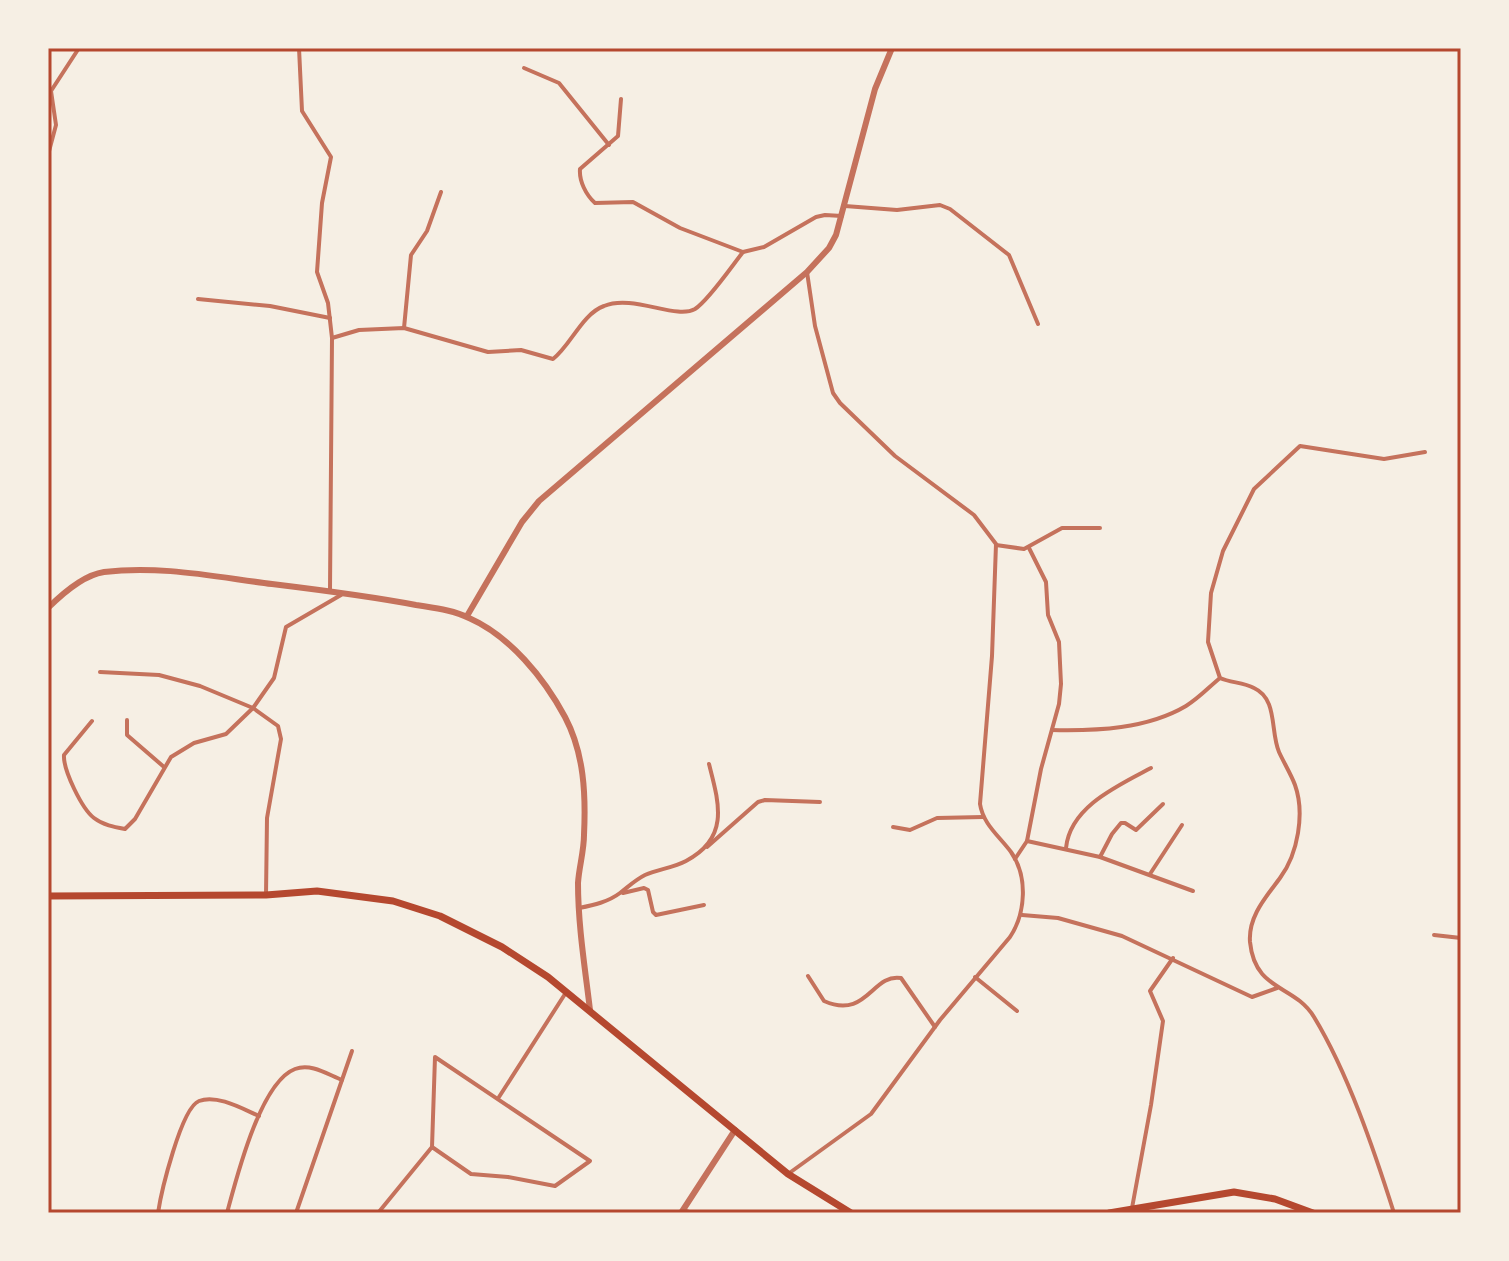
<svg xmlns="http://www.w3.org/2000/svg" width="1509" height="1261" font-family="Quicksand,sans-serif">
	<rect width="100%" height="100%" fill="#f6efe4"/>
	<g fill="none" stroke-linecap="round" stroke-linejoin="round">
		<g stroke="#c5725c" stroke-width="4">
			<path d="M299,48L302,111L331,157L322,203L317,272L328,303L332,338L330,590"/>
			<path d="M524,68L559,83L609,145"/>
			<path d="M621,99L618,136L580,169C579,181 586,195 595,203L633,202L680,228L743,252L764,247L816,217L825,215L842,216"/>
			<path d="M48,155L56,125L51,91L79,48"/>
			<path d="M845,206L897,210L940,205L950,209L1009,255L1038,324"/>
			<path d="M198,299L270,306L330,318"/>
			<path d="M404,328L411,255L427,231L441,192"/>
			<path d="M332,338L359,330L404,328L488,352L521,350L553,359C571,345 582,314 604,306C633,294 676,320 695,309C708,301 732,266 743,252"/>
			<path d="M996,545L1024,549L1062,528H1100"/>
			<path d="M100,672L159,675L200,686L253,708L278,726L281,739L267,818L266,895"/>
			<path d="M127,720V735L164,767"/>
			<path d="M92,721L64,755C63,770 82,809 94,818C103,825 114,827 125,829L135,819L171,757L194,743L226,734L253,708L274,678L286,627L341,595"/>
			<path d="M1052,730C1097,731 1147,729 1186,706C1199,698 1209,687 1220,678"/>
			<path d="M893,827L910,830L937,818L983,817"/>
			<path d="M1027,841L1100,857L1193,891"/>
			<path d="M707,847L758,802L765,800L820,802"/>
			<path d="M1066,848C1070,807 1117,786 1151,768"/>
			<path d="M1100,857L1112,834L1121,823H1125L1136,830L1163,804"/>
			<path d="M1015,859L1027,841L1041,769L1059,704L1061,684L1059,642L1048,615L1046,582L1029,548"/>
			<path d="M1150,874L1182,825"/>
			<path d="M623,893L644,888L648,890L653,912L656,915L704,905"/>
			<path d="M579,908C594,905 608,902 620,893C628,887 635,880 645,875C658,869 673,868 686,861C730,838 719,803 709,764"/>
			<path d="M1022,915L1058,918L1122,936L1252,997L1277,988"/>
			<path d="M1434,935L1461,938"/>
			<path d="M808,976L824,1001C867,1020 872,973 901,978L935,1027"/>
			<path d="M975,977L1017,1011"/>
			<path d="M499,1097L565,994"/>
			<path d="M788,1174L871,1114L940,1020L1010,937C1026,913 1028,876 1011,852C999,836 983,824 980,804L992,656L996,544L974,515L895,456L840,403L833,393L815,326L807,272"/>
			<path d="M1132,1208L1151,1105L1163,1021L1150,991L1173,958"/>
			<path d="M683,1210L692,1213"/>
			<path d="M158,1213C161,1193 181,1108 199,1101C217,1094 243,1109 259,1116"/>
			<path d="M227,1213C236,1180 260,1082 295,1069C311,1063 327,1074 342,1080"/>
			<path d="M296,1213L352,1051"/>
			<path d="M378,1213L432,1147L435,1057L590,1161L555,1186L508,1177L471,1174L432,1147"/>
			<path d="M1394,1213C1374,1150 1348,1073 1314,1017C1294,984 1255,992 1250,942C1248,916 1267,896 1280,878C1298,854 1305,813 1295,785C1291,774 1284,763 1279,752C1270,731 1278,699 1254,688C1243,682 1231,683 1220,678L1208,642L1211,593L1223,551L1254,489L1300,446L1384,459L1425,452"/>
		</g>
		<g stroke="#c5725c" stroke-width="6">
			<path d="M48,608C62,594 84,575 104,572C160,565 216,577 272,584C321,590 369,596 416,605C434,608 453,610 469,618C510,636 544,678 565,717C584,753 586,794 584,835C584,851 579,867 578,883C578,925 585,968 590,1010"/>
			<path d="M467,616L522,522L539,501L807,272L829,248L836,235L875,89L892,48"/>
			<path d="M681,1213L735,1130"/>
		</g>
		<g stroke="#b5482f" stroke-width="7">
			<path d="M48,896L266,895L317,891L393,901L440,916L502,947L548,977L788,1174L851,1213"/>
			<path d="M1109,1213L1234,1192L1275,1199L1313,1213"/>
		</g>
	</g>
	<rect width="1509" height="1261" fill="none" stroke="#f6efe4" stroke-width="100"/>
	<rect x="50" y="50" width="1409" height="1161" fill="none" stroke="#b5482f" stroke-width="3"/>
</svg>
